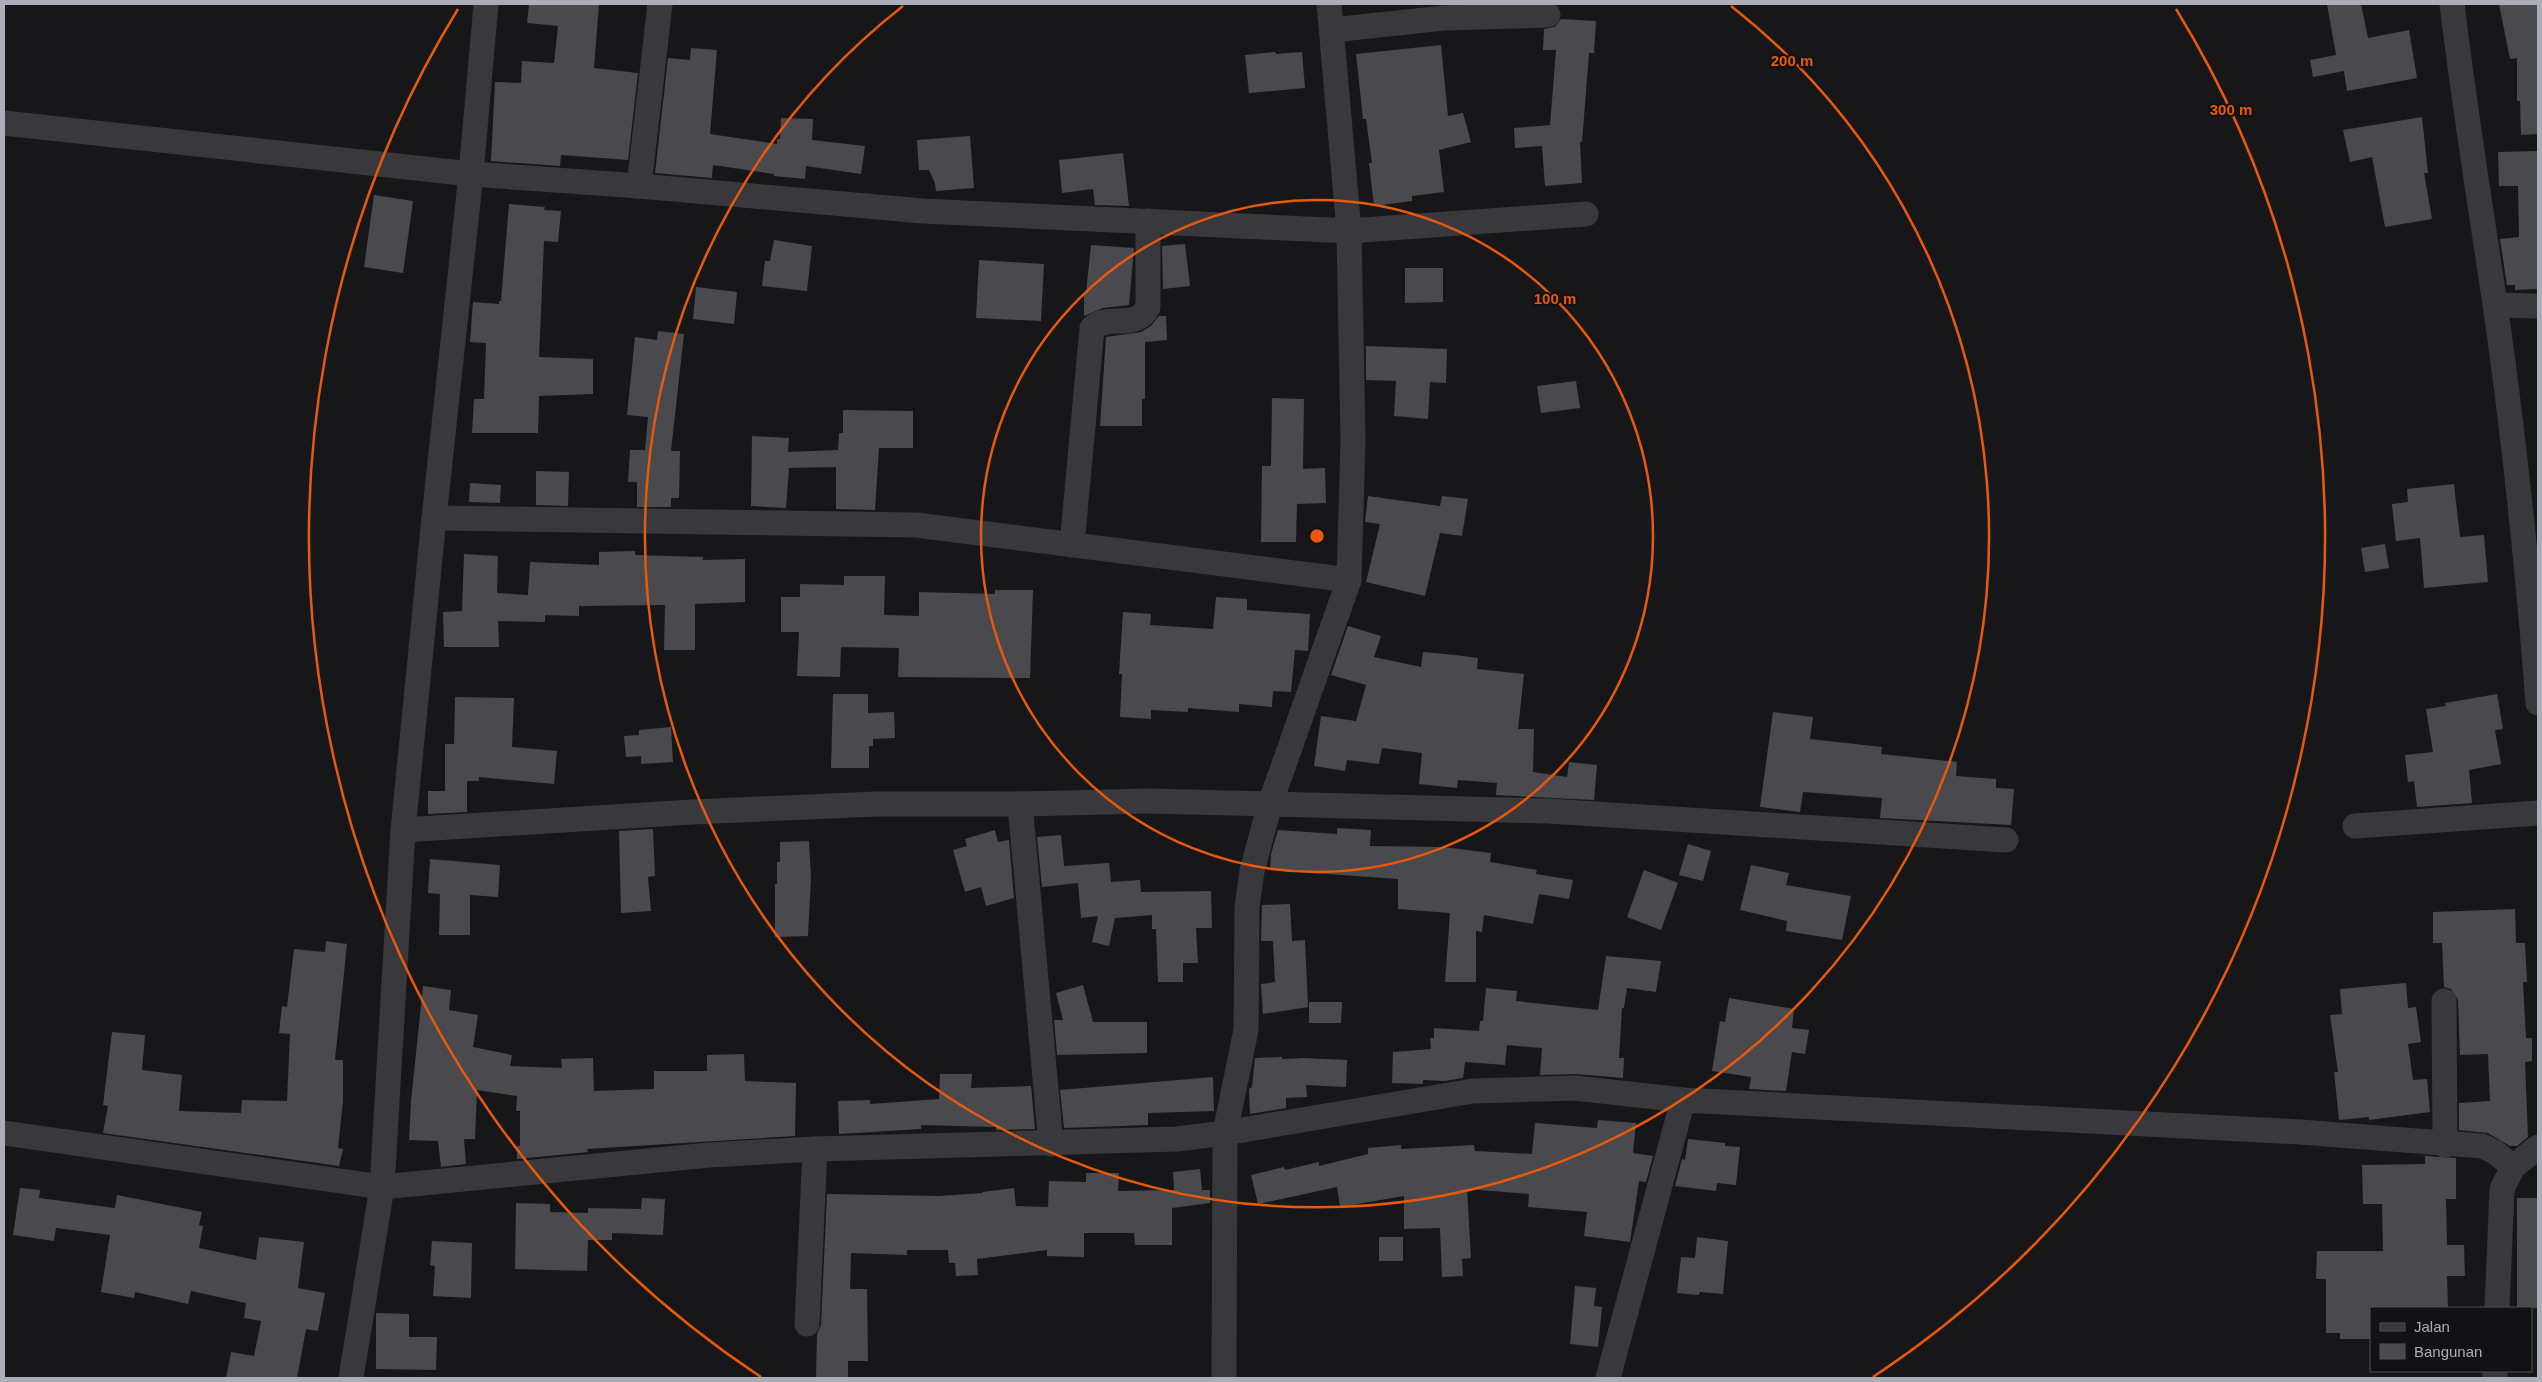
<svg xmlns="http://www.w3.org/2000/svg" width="2542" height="1382" font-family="Helvetica,sans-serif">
	<rect width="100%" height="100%" fill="#171719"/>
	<g fill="#4a4a4e">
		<path d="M529,4H599L594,68L638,73L628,160L561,155L560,166L491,161L495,82L521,83L522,61L554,63L558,26L527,23Z"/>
		<path d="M2327,4H2361L2368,38L2409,30L2417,78L2347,91L2344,71L2313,77L2310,60L2336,55Z"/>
		<path d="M2499,4H2538V134L2521,135L2520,101H2517V58L2510,59Z"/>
		<path d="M1561,19L1596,21L1594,53H1589L1582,142H1580L1582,183L1545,186L1542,146L1515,148L1514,128L1550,125L1556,50H1543L1544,29L1555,27Z"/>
		<path d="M1441,45L1448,116L1463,113L1471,142L1439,150L1444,192L1412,196V201L1374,206L1369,163H1372L1366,119H1363L1356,54Z"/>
		<path d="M691,48L717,50L710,134L777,144V139H780L781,118L813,119L812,140L865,146L861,174L806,166L805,179L774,176V174L713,165L712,178L655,173L668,58L690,60Z"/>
		<path d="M1275,52L1276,54L1302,52L1305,88L1249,93L1245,55Z"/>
		<path d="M2422,117L2428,173H2424L2432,219L2385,227L2372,157L2350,162L2343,130Z"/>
		<path d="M970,136L974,188L936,191L935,183L929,170H919L917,140Z"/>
		<path d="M2537,151L2538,289L2515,290V285H2507L2500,239L2519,237L2518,186H2499L2498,152Z"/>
		<path d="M1123,153L1129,206L1095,205L1093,189L1062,193L1059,160Z"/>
		<path d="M374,195L413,201L403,273L364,267Z"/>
		<path d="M509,204L545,207L544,210L561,211L558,242L544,241L539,357L593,359V394L539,396L538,433H472L474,399H484L486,343L470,342L473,302L499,304V301H501Z"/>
		<path d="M774,240L812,246L807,291L762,286L765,261H770Z"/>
		<path d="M1185,244L1190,286L1163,289L1162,246Z"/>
		<path d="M1091,245L1134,248L1129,305L1103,308L1084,316V293H1086Z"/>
		<path d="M979,260L1044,264L1041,321L976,318Z"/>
		<path d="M1405,268H1443V302L1405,303Z"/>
		<path d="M696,287L737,292L734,324L693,319Z"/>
		<path d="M1159,316H1166L1167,340L1145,342V399H1142V426H1100L1106,337L1141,332L1151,326Z"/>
		<path d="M658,331L684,334L671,451H680L679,498H671V507H637V482H628L630,450H645L648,417L627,415L635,337L657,340Z"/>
		<path d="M1366,346L1447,349L1446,383L1430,382L1428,419L1394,416L1396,381L1366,380Z"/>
		<path d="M1576,381L1580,408L1541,413L1537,386Z"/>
		<path d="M1272,398L1304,399L1303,469L1325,468L1326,503L1297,504L1296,542H1261L1262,466H1271Z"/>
		<path d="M843,410L913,411V448H879L875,510L836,509V467L789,468L786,508L751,506L752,436L789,438L788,452L838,450L839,433H843Z"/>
		<path d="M536,471L569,472L568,506L536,505Z"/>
		<path d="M470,483L501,485L500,503L469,502Z"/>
		<path d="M2454,484L2460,537L2484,535L2488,582L2424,588L2420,538L2396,541L2392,504L2408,502L2407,489Z"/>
		<path d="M1368,496L1440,506L1442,496L1468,499L1462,536L1440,533L1425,596L1366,582L1380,524L1365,522Z"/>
		<path d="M2385,544L2389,568L2365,572L2361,548Z"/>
		<path d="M635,551V555L703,557V560L745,559V602L695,604V650H664L665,605L579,606V616L545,615V622L498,621L499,647H444L443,612L462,611L464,554L498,556L497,593L528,595L530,562L599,565V552Z"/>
		<path d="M844,576H885L884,615L919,616V592L995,594V590H1033L1030,678L898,677L899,648L841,647L840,677L797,676L799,632H781V597H800V584L844,585Z"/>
		<path d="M1216,597L1247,599V610L1310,614L1308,651L1295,650L1291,692L1273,691L1272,707L1239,704V712L1188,708V712L1151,710V719L1120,717L1122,674H1119L1123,612L1151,614L1150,625L1213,629Z"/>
		<path d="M1348,626L1381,636L1374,657L1421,667L1423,652L1455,655L1478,658L1477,669L1524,674L1518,729H1534L1533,772L1567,777L1569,762L1597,765L1594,800L1496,795L1497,783L1458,780L1457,788L1419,784L1422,753L1382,748L1379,764L1347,760L1345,771L1314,766L1321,716L1356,721L1366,685L1331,675Z"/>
		<path d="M833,694H868V713L894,712L895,738L873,739V746H869V768H831Z"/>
		<path d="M2497,694L2503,729L2495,730L2501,764L2469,770L2472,803L2417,807L2414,781L2408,782L2405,755L2433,752L2426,709L2446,706L2445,703Z"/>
		<path d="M455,697L514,698L512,747L557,751L554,784L479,777V781H467V812L428,814V791H445V744H454Z"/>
		<path d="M1773,712L1813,717L1810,739L1882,747L1881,754L1957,762L1956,776L1996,779V788L2014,789L2011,825L1880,818L1882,798L1803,792L1800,812L1760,807Z"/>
		<path d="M671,727L673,762L641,764V756L626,757L624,736L639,735V730Z"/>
		<path d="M1337,828L1371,830L1370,846L1443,847L1491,853L1490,862L1537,870L1536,874L1573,880L1569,899L1539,894L1533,924L1484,915L1482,932L1476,931V982H1445L1450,913L1398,909V879L1270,870L1271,854L1278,830L1337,834Z"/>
		<path d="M653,829L655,876L648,877L651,911L621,913L619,831Z"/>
		<path d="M995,830L998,842L1009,840L1014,898L986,906L981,887L965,892L953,850L967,846L965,839Z"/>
		<path d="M1061,835L1064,866L1109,863L1111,882L1140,880L1141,892L1211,891L1212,928H1196L1198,963H1183V982H1158L1156,929H1152V915L1115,918L1109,946L1092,942L1098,916L1081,918L1078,883L1042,887L1037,837Z"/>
		<path d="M809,841L811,878L808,936L775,937V884H777V862H780V842Z"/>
		<path d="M1688,844L1711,851L1703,881L1679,875Z"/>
		<path d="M430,859L500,865L498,897L470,895V935H439L440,894L428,893Z"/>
		<path d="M1751,865L1789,873L1786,885L1851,896L1842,940L1786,931L1787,921L1740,910Z"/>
		<path d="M1644,870L1678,883L1661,930L1627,917Z"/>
		<path d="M1290,904L1292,941L1305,940L1308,1007L1263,1014L1261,984L1275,982L1273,941H1261L1262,905Z"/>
		<path d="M2515,909L2516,943H2525L2527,982H2523L2526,1038H2532V1061L2525,1062L2528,1137L2517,1146H2510L2488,1133L2459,1130V1103L2490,1101L2488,1054L2460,1055L2458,1000L2451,989L2444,987L2442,943H2433V912Z"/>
		<path d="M326,941L347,944L335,1060H343V1101L338,1148L343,1149L339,1166L103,1133L108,1106L103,1105L112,1032L145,1035L142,1070L182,1075L179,1111L241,1113L242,1100L287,1101L290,1034L279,1033L282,1006L287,1007L294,949L325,952Z"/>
		<path d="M1606,956L1661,961L1656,992L1627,988L1624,1008H1622L1619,1058H1624L1623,1078L1576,1074L1540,1075L1542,1048L1507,1045L1505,1065L1465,1062L1463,1078L1445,1081L1423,1080V1084L1392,1083L1393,1052L1431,1049L1430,1038H1434V1028L1479,1031L1480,1021H1483L1486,988L1517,991L1516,1001L1598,1010Z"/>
		<path d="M2406,983L2408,1008L2416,1007L2421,1042L2408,1044L2413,1080L2427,1079L2430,1112L2369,1120V1117L2339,1120L2334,1072H2338L2330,1015L2342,1014L2340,989Z"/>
		<path d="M1083,985L1093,1022H1147V1053L1057,1055L1054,1020H1063L1056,993Z"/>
		<path d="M423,986L451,990L449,1010L478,1015L473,1047L512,1055L510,1066L562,1068L561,1059L593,1058L594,1091L654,1089V1071H707V1055L744,1054L745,1081L796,1083L795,1136L587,1149L588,1152L517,1159V1146H520V1111H516L517,1096L477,1090L475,1139H464L466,1164L441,1167L438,1141L409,1140L411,1101Z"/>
		<path d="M1729,998L1794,1009L1792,1028L1809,1030L1805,1054L1792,1052L1786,1091L1749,1089L1751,1077L1712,1071L1720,1021L1725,1022Z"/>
		<path d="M1309,1002H1342L1341,1023H1309Z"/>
		<path d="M1282,1057V1059L1304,1058L1347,1060L1346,1087L1306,1085L1307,1097L1286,1098V1108L1250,1114L1249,1089L1252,1087L1255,1058Z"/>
		<path d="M940,1074H972L971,1088L1031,1086L1035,1129L996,1130V1127L921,1125V1129L839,1134L838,1101L870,1100V1104L939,1099Z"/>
		<path d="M1213,1077L1214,1111L1148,1113V1125L1064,1128L1060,1090Z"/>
		<path d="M1598,1120L1636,1123L1633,1153L1653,1156L1646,1182L1639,1181L1630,1242L1584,1236L1587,1212L1528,1207L1529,1194L1467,1189L1471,1258L1462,1259L1463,1276L1442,1277L1440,1228L1404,1229V1196L1340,1207L1337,1187L1258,1204L1251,1175L1284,1167L1285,1170L1319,1162V1166L1368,1154V1148L1401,1145V1149L1474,1145L1475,1151L1532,1154L1535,1123L1597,1128Z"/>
		<path d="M1688,1139L1725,1143V1146L1740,1147L1736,1185L1717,1183L1716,1191L1675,1186L1682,1159L1685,1160Z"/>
		<path d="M2425,1156L2456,1158V1199H2446L2447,1245H2464L2465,1276H2447L2448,1308H2371V1339H2340V1333H2326V1279H2316L2317,1251H2383L2382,1204H2363L2362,1165L2425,1164Z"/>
		<path d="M1200,1169L1202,1190H1210V1203L1172,1208V1245H1135L1134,1233H1084V1257L1047,1256V1250L977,1259L978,1275L956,1276L955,1263H949L948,1250H907V1255L851,1253L850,1289H867L868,1361H848V1378H816L817,1334L821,1325L827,1194L939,1196L983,1193L982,1192L1014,1188L1016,1206L1048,1207L1049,1181L1086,1182V1173H1119L1118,1191L1174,1190L1173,1172Z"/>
		<path d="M20,1188L40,1190L39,1198L115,1208L117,1195L202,1212L199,1225L203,1226L199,1248L256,1260L259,1237L304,1242L298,1288L325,1293L318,1331L306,1329L297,1378H226L231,1352L254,1356L261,1321L244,1318L246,1303L191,1291L188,1304L135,1292L134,1298L101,1292L110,1235L56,1228L54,1241L13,1235Z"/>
		<path d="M642,1198L665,1199L663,1235L612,1233V1240H588L587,1271L515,1269L516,1203L550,1204V1212L588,1213V1208L641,1209Z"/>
		<rect x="2517" y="1198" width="21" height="110"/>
		<rect x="1379" y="1237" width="24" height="24"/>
		<path d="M1697,1237L1728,1241L1723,1294L1700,1292L1699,1295L1677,1293L1681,1257L1695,1258Z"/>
		<path d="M432,1241L472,1243L471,1298L433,1296L435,1266L430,1265Z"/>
		<path d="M1575,1286L1596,1288L1594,1306L1602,1307L1598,1347L1570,1344Z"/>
		<path d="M376,1313L409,1314V1337H437L436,1370L376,1369Z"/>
	</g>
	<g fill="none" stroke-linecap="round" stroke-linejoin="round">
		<g stroke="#39393d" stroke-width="25">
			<path d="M2452,4C2464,104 2480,204 2495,304C2514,436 2528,570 2538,703"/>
			<path d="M1332,30L1444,18L1548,15"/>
			<path d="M4,123L471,174L639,186L923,211L1349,231L1586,214"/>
			<path d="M639,186L660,4"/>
			<path d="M2495,305L2538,306"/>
			<path d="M434,518L916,525L1349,580"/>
			<path d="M1072,545L1092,328C1109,313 1137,331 1148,307V221"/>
			<path d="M1020,804L1051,1144"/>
			<path d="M2355,826L2538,813"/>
			<path d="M403,830L692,812L876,804H1020L1149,801L1548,811L2006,840"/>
			<path d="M2444,1001L2445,1145"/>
			<path d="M4,1133L382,1187L709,1155L815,1149L1177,1139L1225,1133L1473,1091L1575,1088L1683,1100L2300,1132L2482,1146L2495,1152L2513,1167"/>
			<path d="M2497,1308L2502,1189L2513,1167L2538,1147"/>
			<path d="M807,1324L815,1149"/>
			<path d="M351,1378L382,1187L403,830L434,518L471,174L486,4"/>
			<path d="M1224,1378L1225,1133L1246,1030L1247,907L1252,871L1270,804L1349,580L1353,440L1349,231L1329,4"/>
			<path d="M1608,1378L1683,1100"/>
			<path d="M2495,1378V1371"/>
		</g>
	</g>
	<g fill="none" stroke="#e8590c" stroke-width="2.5">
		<circle cx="1317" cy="536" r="336"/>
		<path d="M1731 6A672 672 0 1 1 903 6"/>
		<path d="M761 1377A1008 1008 0 0 1 458 9M2176 9A1008 1008 0 0 1 1873 1377"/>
	</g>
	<circle cx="1317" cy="536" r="8" fill="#e8590c" stroke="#121214" stroke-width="2.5"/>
	<g font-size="15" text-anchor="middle" font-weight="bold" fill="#e8590c" stroke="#121214" stroke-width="4.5" stroke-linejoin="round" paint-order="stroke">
		<text x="1792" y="66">200 m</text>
		<text x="2231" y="115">300 m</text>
		<text x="1555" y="304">100 m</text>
	</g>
	<rect width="2542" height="1382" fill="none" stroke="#abaeb7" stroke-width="10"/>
	<rect x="2370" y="1307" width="162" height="65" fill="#121214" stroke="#4f5055"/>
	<rect x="2380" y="1323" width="25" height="8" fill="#39393d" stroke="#4f5055"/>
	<text x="2414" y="1332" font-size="15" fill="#abaeb7">Jalan</text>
	<rect x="2380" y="1344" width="25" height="15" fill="#4a4a4e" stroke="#4f5055"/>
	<text x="2414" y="1357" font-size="15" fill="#abaeb7">Bangunan</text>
</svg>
